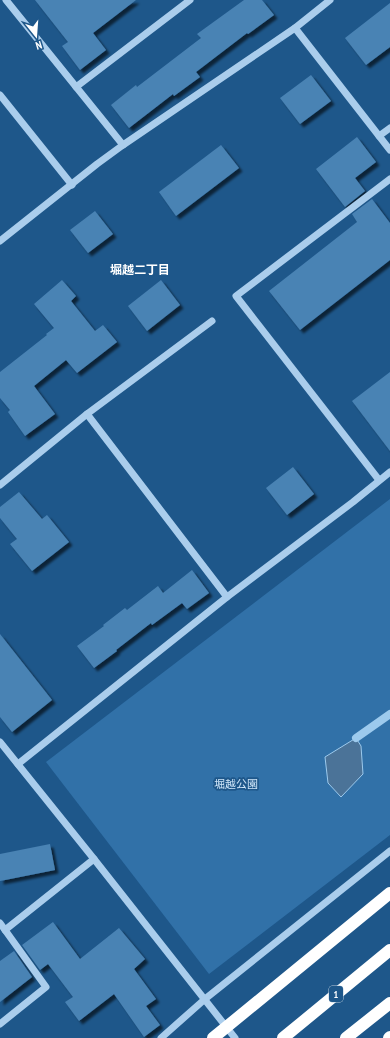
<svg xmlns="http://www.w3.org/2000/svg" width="390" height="1038" font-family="'PT Sans Narrow','Noto Sans JP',sans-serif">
	<defs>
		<filter id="shadow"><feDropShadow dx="3.5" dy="3.5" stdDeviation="1" flood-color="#0009"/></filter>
	</defs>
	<rect width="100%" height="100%" fill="#1e578a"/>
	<path fill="#3171a8" d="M390,499V835L209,974L46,762Z"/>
	<path fill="#4b7398" stroke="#9dcaed" d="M356,738L361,746L363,774L341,797L328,783L325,757Z"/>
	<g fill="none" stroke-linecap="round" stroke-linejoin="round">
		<path stroke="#9dcaed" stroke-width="8" d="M356,738L390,714"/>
	</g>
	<g fill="#4a83b4" filter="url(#shadow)">
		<path d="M35,0H136L93,33L106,50L80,70L62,46L68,42Z"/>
		<path d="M244,0H262L274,15L248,34L247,33L196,72L200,77L174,96L173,94L129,128L111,105L136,85L137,87L201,38L197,34Z"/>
		<path d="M390,3V47L366,65L345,38Z"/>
		<path d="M311,75L331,101L300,124L280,98Z"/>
		<path d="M357,137L376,162L355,178L365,191L345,207L316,169Z"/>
		<path d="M221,145L239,168L176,216L159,192Z"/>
		<path d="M372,199L390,223V260L300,330L269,291L357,222L352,214Z"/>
		<path d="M95,211L113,234L88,253L70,230Z"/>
		<path d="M62,280L76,296L71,301L95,331L103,325L117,342L77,373L66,360L34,386L55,414L25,436L8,412L10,410L0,398V372L47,335L46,334L54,328L34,304Z"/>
		<path d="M161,280L180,305L147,331L128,306Z"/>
		<path d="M390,372V451L352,401Z"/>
		<path d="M293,467L314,494L287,515L266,488Z"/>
		<path d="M19,492L42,519L47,515L69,542L32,571L10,544L17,539L0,518V507Z"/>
		<path d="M192,570L209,593L187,609L182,603L152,625L151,623L116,650L117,651L94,668L77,646L104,626L103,625L125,608L127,610L158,586L163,593Z"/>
		<path d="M0,634L52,700L12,732L0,717Z"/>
		<path d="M50,844L55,870L0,881V854Z"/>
		<path d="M53,922L80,959L119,928L145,959L134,969L156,999L146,1006L160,1025L144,1037L114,994L79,1021L65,1002L73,997L48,964L40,970L22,945Z"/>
		<path d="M14,951L32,977L0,1002V961Z"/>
	</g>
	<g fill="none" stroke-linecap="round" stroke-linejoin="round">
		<g stroke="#aacdec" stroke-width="7">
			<path d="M6,0L123,145"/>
			<path d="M295,28L390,150"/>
			<path d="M76,87L190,0"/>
			<path d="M0,95L72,185"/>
			<path d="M379,136L390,128"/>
			<path d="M0,241L97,164L123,145L295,28L330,0"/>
			<path d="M87,414L227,597"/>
			<path d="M379,480L236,296L390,179"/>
			<path d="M0,485L87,414L212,321"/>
			<path d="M0,742L94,859L235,1038"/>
			<path d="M18,764L227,597L353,502L390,472"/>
			<path d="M0,923L46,987L0,1024"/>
			<path d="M5,930L94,859"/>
			<path d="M161,1038L205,999L390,851"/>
		</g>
		<g stroke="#fff" stroke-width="12">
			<path d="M283,1038L390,950"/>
			<path d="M346,1038L390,1003"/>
			<path d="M389,1038L390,1037"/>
		</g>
		<path stroke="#fff" stroke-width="12" d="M213,1038L390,893"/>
	</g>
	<g text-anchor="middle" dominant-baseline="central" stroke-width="3.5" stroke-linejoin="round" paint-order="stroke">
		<rect fill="#1e578a" stroke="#bccddc" stroke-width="1" x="329" y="986" width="14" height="16" rx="3"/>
		<g font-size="10" font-weight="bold" fill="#fff">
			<text x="336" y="994">1</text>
		</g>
		<g font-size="11" fill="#cfe6f9" stroke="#1e578a">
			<text x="236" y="784">堀越公園</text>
		</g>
		<g font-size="12" font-weight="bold" fill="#fff" stroke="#1e578a">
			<text x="140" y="269">堀越二丁目</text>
		</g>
	</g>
	<g transform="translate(36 36) rotate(163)" stroke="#1e578a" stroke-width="3" paint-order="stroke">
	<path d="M0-3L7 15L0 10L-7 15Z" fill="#ffffff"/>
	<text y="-6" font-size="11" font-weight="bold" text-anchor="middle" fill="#ffffff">N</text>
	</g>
</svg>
